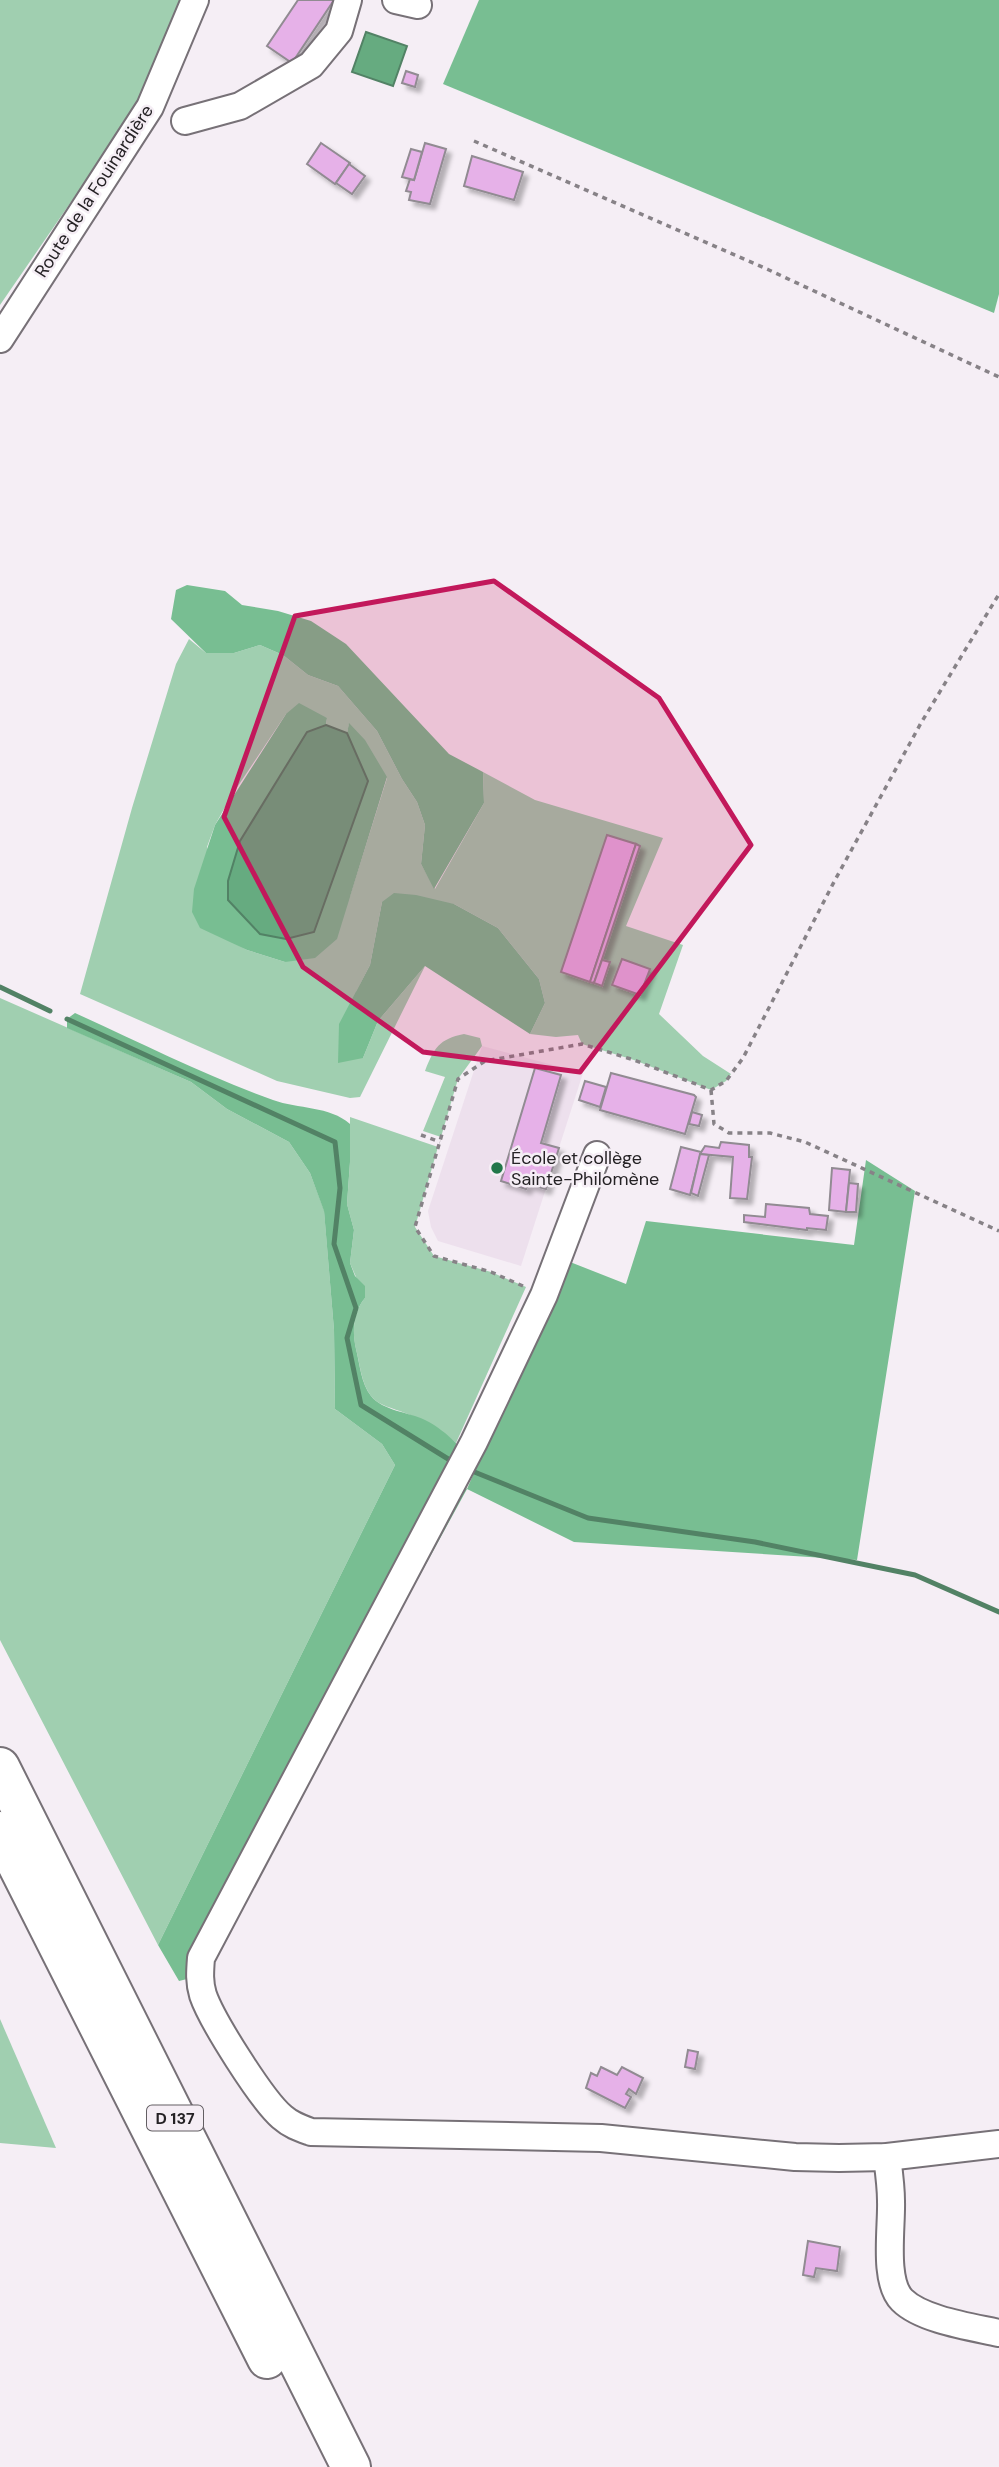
<svg xmlns="http://www.w3.org/2000/svg" width="999" height="2467" font-family="'DM Sans',sans-serif">
	<defs>
		<filter id="shadow"><feDropShadow dx="5" dy="5" stdDeviation="2" flood-color="#0004"/></filter>
	</defs>
	<rect width="100%" height="100%" fill="#f5eef5"/>
	<path fill="#ede0ed" d="M482,1046L583,1073L521,1266L438,1241L431,1227L428,1211Z"/>
	<g fill="#a0cfb0" fill-rule="evenodd">
		<path d="M0,0H184L164,48L135,109L0,305Z"/>
		<path d="M189,639L206,653H234L260,645L283,655L308,675L338,686L377,731L402,779L417,802L425,825L421,864L435,889L484,803L483,772L535,800L663,838L626,926L683,945L659,1014L703,1056L731,1074L726,1081L711,1090L634,1060L582,1044L578,1035L556,1037L530,1034L545,1003L539,979L498,928L454,904L382,902L370,965L356,992L363,1058L378,1021L425,966L360,1097L350,1098L277,1081L80,994L132,808L176,664ZM286,714L327,718L326,725L347,733L349,724L387,778L350,896L285,962L247,950L226,939L207,847L215,825L232,795Z"/>
		<path d="M0,998L191,1082L227,1109L289,1142L310,1173L324,1210L334,1330L335,1409L382,1444L395,1465L158,1945L0,1640Z"/>
		<path d="M464,1034L480,1038L482,1046L458,1079L441,1137L423,1131L445,1077L425,1071C434,1048 439,1039 464,1034Z"/>
		<path d="M350,1117L438,1147L415,1227L434,1256L491,1272L526,1287L456,1443C441,1430 424,1420 405,1413C393,1408 379,1406 371,1396C361,1383 360,1364 356,1349C352,1332 353,1312 365,1298L350,1263L354,1230L347,1204L350,1162Z"/>
		<path d="M0,2019L56,2148L0,2143Z"/>
	</g>
	<g fill="#78be92">
		<path d="M479,0H999V294L994,313L443,84Z"/>
		<path d="M187,585L225,591L242,605L278,611L311,621L346,644L449,754L483,772L484,803L434,889L421,864L425,825L417,802L402,779L377,731L338,686L308,675L283,655L260,645L234,653H206L171,619L176,590Z"/>
		<path d="M299,703L327,718L326,725L307,733L241,841L361,764L347,733L349,723L365,740L387,777L337,939L315,958L285,962L247,950L200,928L192,912L194,889L215,825L286,714Z"/>
		<path d="M394,893L416,895L454,904L498,928L539,979L545,1003L530,1034L425,966L378,1021L363,1058L338,1063L339,1024L370,965L382,902Z"/>
		<path d="M75,1013C141,1043 206,1076 273,1100C298,1109 330,1106 350,1124V1162L347,1204L354,1230L350,1263L355,1276L365,1286V1298C353,1312 352,1331 356,1349C360,1365 361,1383 371,1396C383,1411 409,1412 425,1420C437,1426 447,1434 456,1443L455,1477L467,1489L565,1260L626,1284L646,1221L854,1245L866,1160L915,1191L857,1560L574,1542L467,1489L210,1960L199,1976L179,1981L158,1945L395,1465L382,1444L335,1409L334,1330L324,1211L310,1173L289,1142L227,1109L191,1082L67,1028V1019Z"/>
	</g>
	<g fill="#66ab80" stroke="#528265" stroke-width="2">
		<path d="M366,32L407,46L393,86L352,72Z"/>
		<path d="M326,725L347,733L368,781L314,932L286,939L260,934L228,900V881L240,841L307,732Z"/>
	</g>
	<g fill="none" stroke-linecap="round" stroke-linejoin="round">
		<g stroke="#528265" stroke-width="5">
			<path d="M0,987L50,1011"/>
			<path d="M67,1019L335,1142L340,1188L334,1244L356,1308L347,1338L361,1405L453,1462"/>
			<path d="M467,1469L588,1518L755,1542L915,1575L999,1612"/>
		</g>
	</g>
	<g fill="#e6b1e8" stroke="#918b92" stroke-width="2" filter="url(#shadow)">
		<path d="M298,0H334L292,63L267,46Z"/>
		<path d="M406,71L418,75L415,87L402,83Z"/>
		<path d="M321,143L350,163L335,184L307,164Z"/>
		<path d="M425,143L446,149L430,204L409,200L411,192L406,191L410,179L414,180Z"/>
		<path d="M411,149L422,152L414,180L402,177Z"/>
		<path d="M472,156L523,172L514,200L464,186Z"/>
		<path d="M349,164L365,176L352,194L336,183Z"/>
		<path d="M607,835L636,844L590,982L561,972Z"/>
		<path d="M636,844L640,846L594,983L590,982Z"/>
		<path d="M622,959L650,969L640,995L612,985Z"/>
		<path d="M602,960L610,962L602,986L594,983Z"/>
		<path d="M535,1068L561,1075L541,1143L559,1148L546,1189L528,1184L526,1189L501,1181Z"/>
		<path d="M611,1073L694,1095L696,1097L685,1134L600,1110Z"/>
		<path d="M585,1081L606,1087L600,1107L579,1100Z"/>
		<path d="M692,1112L702,1115L699,1126L689,1124Z"/>
		<path d="M721,1142L749,1145V1157H752L747,1199L730,1198L733,1157L700,1154L705,1146L719,1148Z"/>
		<path d="M681,1147L701,1152L690,1195L670,1189Z"/>
		<path d="M700,1154L709,1155L698,1196L691,1193Z"/>
		<path d="M832,1168L850,1170L846,1212L829,1210Z"/>
		<path d="M849,1183L858,1184L856,1212H846Z"/>
		<path d="M766,1204L809,1208L810,1214L828,1216L826,1230L807,1228V1230L744,1222V1215L765,1217Z"/>
		<path d="M688,2050L698,2052L695,2069L685,2067Z"/>
		<path d="M601,2067L617,2075L622,2067L643,2078L636,2094L629,2089L626,2094L631,2097L625,2108L586,2088L591,2073L597,2076Z"/>
		<path d="M808,2241L840,2247L837,2271L816,2268L814,2277L803,2275Z"/>
	</g>
	<g fill="none" stroke-linecap="round" stroke-linejoin="round">
		<g stroke="#777177" stroke-width="30">
			<g id="minor">
				<path d="M396,0L418,5"/>
				<path d="M185,121L240,106L311,65L339,31L348,0"/>
				<path d="M0,339L150,107L195,0"/>
				<path d="M597,1155L544,1295L474,1442L201,1958C200,1971 199,1982 203,1995C212,2021 262,2100 282,2117C291,2125 300,2128 311,2132L601,2138L795,2157L839,2158L887,2157L999,2144"/>
				<path d="M887,2157C889,2172 891,2186 891,2201C892,2227 883,2281 902,2300C922,2320 972,2327 999,2333"/>
			</g>
		</g>
		<g stroke="#777177" stroke-width="42">
			<g id="highway">
				<path d="M0,1767L351,2467"/>
				<path d="M0,1831L267,2359"/>
			</g>
		</g>
		<g stroke="#878287" stroke-width="3.5" stroke-dasharray="5 5" stroke-linecap="butt">
			<path d="M474,141L769,270L999,377"/>
			<path d="M711,1090L714,1124L729,1133H770L805,1142L999,1231"/>
			<path d="M421,1135L440,1142"/>
			<path d="M523,1286L491,1272L434,1256L415,1227L458,1079L485,1061L582,1044L634,1060L711,1090L726,1081L743,1058L835,880L921,723L999,594"/>
		</g>
		<use href="#minor" stroke="#fff" stroke-width="26"/>
		<use href="#highway" stroke="#fff" stroke-width="38"/>
	</g>
	<path fill="#c2185b" fill-opacity="0.2" stroke="#c2185b" stroke-width="5" stroke-linejoin="round" d="M494,581L659,698L751,845L580,1072L423,1052L303,967L224,817L295,616Z"/>
	<circle fill="#22774a" stroke="#f5eef5" stroke-width="2.5" cx="497" cy="1168" r="7"/>
	<g text-anchor="middle" dominant-baseline="central" stroke-width="5" stroke-linejoin="round" paint-order="stroke">
		<rect fill="#f5eef5" stroke="#635f63" stroke-width="2" x="147" y="2105.5" width="56" height="25" rx="5"/>
		<g font-size="16" font-weight="bold" fill="#252225">
			<text x="175" y="2118">D 137</text>
		</g>
		<g font-size="18" fill="#252225" stroke="#f5eef5">
			<text transform="translate(94 191) rotate(-57)">Route de la Fouinardière</text>
		</g>
		<g font-size="18" fill="#252225" stroke="#f5eef5" text-anchor="start">
			<text x="511" y="1158">École et collège<tspan x="511" dy="21">Sainte-Philomène</tspan></text>
		</g>
	</g>
</svg>
